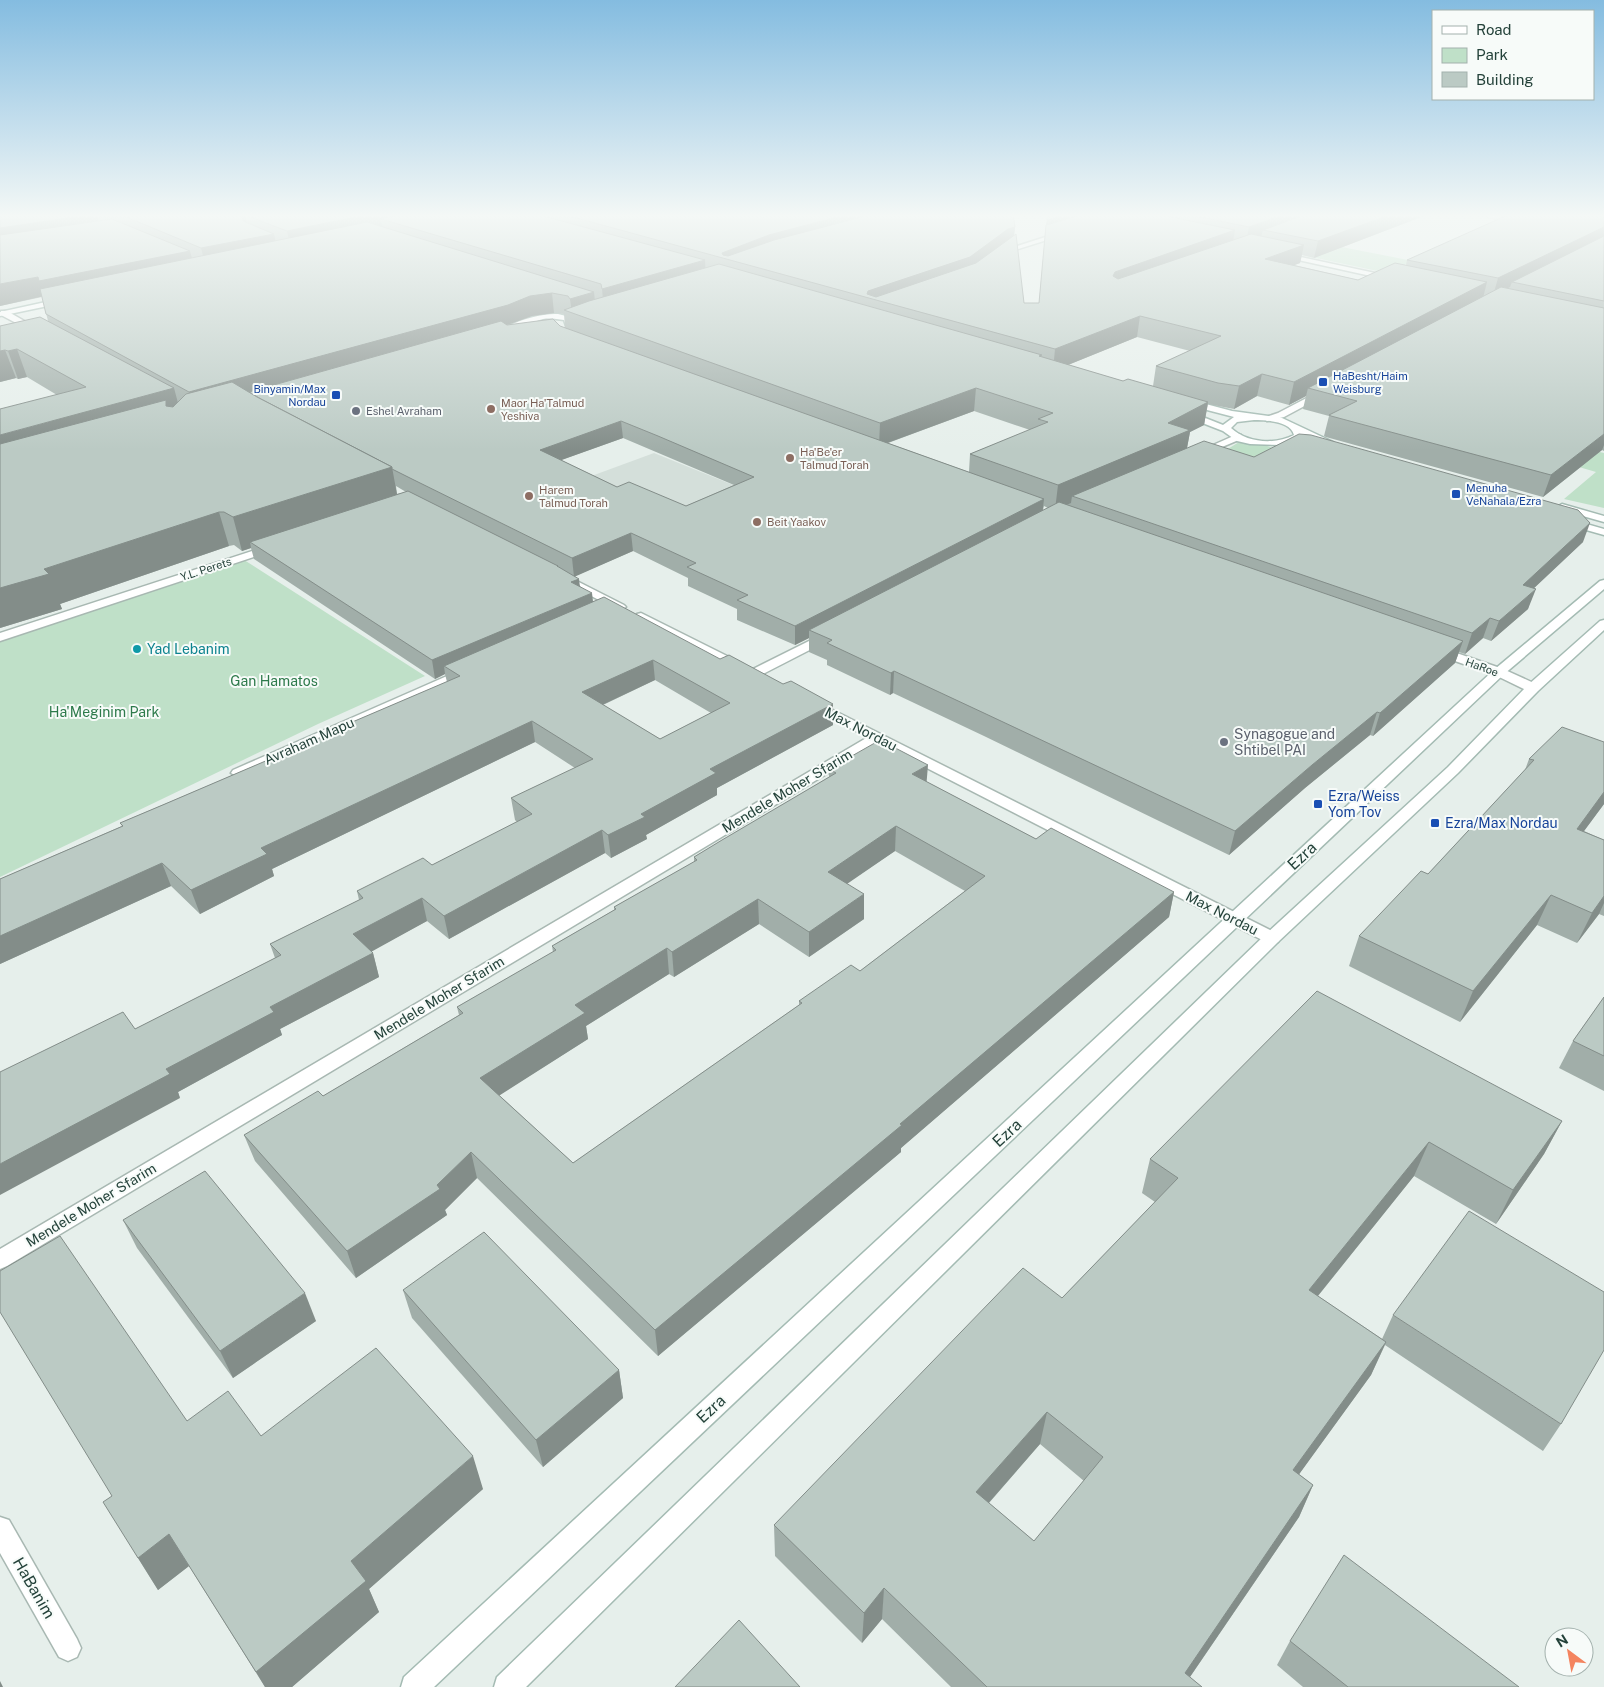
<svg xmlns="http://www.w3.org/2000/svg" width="1604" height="1687" font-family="'Public Sans',sans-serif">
	<rect width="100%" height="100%" fill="#e6efeb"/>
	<path fill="#d4dfda" d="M654,453L936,567L869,602L586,478Z"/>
	<g fill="#bfe0c8">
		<path d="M1291,237L1413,261L1387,273L1264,247Z"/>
		<path d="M1244,439L1293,454L1249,469L1213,458Z"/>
		<path d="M1560,442L1604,453V508L1564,499L1596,472L1538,455Z"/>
		<path d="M241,558L425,676L318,724L0,877V638Z"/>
	</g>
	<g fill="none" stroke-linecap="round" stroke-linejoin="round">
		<g stroke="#a8b8b2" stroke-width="3">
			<g id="street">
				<path d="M1476,214H1490L1509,219L1506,221Z"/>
				<path d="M1064,231L1066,232V234L1012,251L1001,258L996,257L1008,249Z"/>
				<path d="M1282,253L1389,276L1392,278L1389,280L1280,256V254Z"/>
				<path d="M1,311H7L40,330L33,332L1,315Z"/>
				<path d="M1322,390L1325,391V395L1284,417L1267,421L1263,418L1278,413Z"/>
				<path d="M1238,434L1241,435V439L1203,455H1197L1195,453Z"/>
				<path d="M271,545L276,548L275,550L0,641V633Z"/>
				<path d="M563,574L624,605L626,607L620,610L616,609L559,579L557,577L559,575Z"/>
				<path d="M641,613L743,664L745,667L739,671L735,670L637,620L635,617L637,614Z"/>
				<path d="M827,632L831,633L833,636L831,639L757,677L753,678L747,674L749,671Z"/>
				<path d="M1439,647L1503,669L1538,685L1539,688L1533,692L1528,691L1495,675L1435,654L1433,651L1435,648Z"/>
				<path d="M463,669L469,673L467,676L243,776L238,777L231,773L233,770Z"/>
				<path d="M815,701L1278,934L1280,938L1278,942L1272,943L1266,942L878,743L7,1266L0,1269V1249L868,737L810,708L808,705L810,702Z"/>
				<path d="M0,1517L9,1520L77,1639L81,1648L77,1657L68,1661L59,1657L0,1553Z"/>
			</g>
		</g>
		<g stroke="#a4bbb3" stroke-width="3">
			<g id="secondary">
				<path d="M64,298H67V302L0,316V312Z"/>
				<path d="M558,314L570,317L572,326H566L564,320C557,319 550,318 543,319C532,321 509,337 500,331C514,321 541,313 558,314Z"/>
				<path d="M1187,399L1232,411L1282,418L1333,442L1328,445L1303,435L1294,442L1282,445L1250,444L1237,441L1223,431L1182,415L1181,413L1185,410L1223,425L1234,417L1184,404L1183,402ZM1254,420C1266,420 1291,421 1294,435C1275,445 1247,443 1231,428L1237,422Z"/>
				<path d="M1562,504L1604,516V522L1558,509L1557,507Z"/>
				<path d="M1569,519L1604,529V535L1565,524L1564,522L1565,520Z"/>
				<path d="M1604,580V589L1503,675L434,1687H401L404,1677L1495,669L1600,581Z"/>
				<path d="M1604,620V630L1538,691L1458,773L1278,942L526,1687H494L497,1677L1266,934L1448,767L1528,685L1600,621Z"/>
			</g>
		</g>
		<use href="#street" fill="#fff" fill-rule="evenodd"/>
		<use href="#secondary" fill="#fff" fill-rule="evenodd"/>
	</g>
	<g fill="#a1aea9" fill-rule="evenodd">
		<path d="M0,214H1013L1015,227L1014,235L1024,303H1039L1047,214H1429L1314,258L1302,255L1300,263L1294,265L1358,280L1406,265L1407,260L1604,214V451L1602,450L1543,497L1326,437L1324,436L1329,416L1303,409L1306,396L1289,405L1257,396L1234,409L1208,404L1204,425L1190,432L1187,448L1254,457L1583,542L1533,589L1528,609L1491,641L1483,638L1465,654L1459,652L1455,663L1373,736L1370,735L1305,788L1229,855L984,736L893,693L890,695L827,665V660L809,652V638L795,645L737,620V609L688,586V578L633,551L575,576L580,586L593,602L833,725L717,788V795L646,835L647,839L611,858L605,853L449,939L427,921L371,951L373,953L379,977L280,1029L282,1035L178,1092L180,1098L135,1029L275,958L270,944L359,900L357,891L432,865L517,822L515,820L511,798L575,768L535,742L272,869L274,876L200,914L171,886L0,964V879L122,826L120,823L330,734L329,732L447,682L445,674L435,679L254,559L251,548L242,551L234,545L229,546L60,604L62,609L0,628L57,395L27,377L18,379L16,378L0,382V326L48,321L42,297L0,306ZM554,313L564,314L565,328L507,325L532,316ZM1137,337L1190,351L1156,366L1153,386L1123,381L1068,365ZM974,411L1030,430L970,454L969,472L888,443ZM623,438L734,485L686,506L617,487L561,460ZM396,486L406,492L397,494ZM1044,506L1048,508L1043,510ZM655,680L711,713L660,739L603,705Z"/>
		<path d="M1604,742V804L1584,831L1604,840V916L1599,914L1577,943L1537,925L1460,1022L1349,966L1359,936L1428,874L1525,770L1529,759Z"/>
		<path d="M829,769L927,782L1036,839L1174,892L1169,917L901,1148V1152L658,1356L477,1178L445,1210L447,1215L356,1278L255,1161L244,1135L323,1096L459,1015L457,1007L553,952L552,946L614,910V907L694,862V857L829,777ZM895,851L965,891L860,971L799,1001V1005L573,1163L499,1095L588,1039L586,1026L669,974L674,977L759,924L809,957L864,919L847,883Z"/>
		<path d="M1604,997V1091L1559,1068L1573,1041Z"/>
		<path d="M1562,1121L1544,1154L1496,1224L1414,1176L1318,1296L1382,1339L1393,1315L1561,1424L1543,1451L1385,1345L1371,1375L1299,1474L1313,1485L1299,1517L1190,1677L1202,1687H951L882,1619L862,1643L775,1556L774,1525L1062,1298L1155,1202L1142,1193L1150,1159ZM1040,1444L1084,1481L1034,1541L989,1503Z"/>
		<path d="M123,1220L316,1321L233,1378L137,1248Z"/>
		<path d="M403,1290L619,1370L623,1398L543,1467L412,1318Z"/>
		<path d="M187,1421L261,1436L483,1489L369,1589L379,1612L292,1687H265L189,1566L158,1590L138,1558L112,1496Z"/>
		<path d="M1290,1641L1519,1687H1303L1277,1665Z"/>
	</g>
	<g fill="#838d89">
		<path d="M94,214H97L102,231L0,247V228Z"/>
		<path d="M370,214H457L381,219L383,230L291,249L287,231Z"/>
		<path d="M848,214H911L722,258V253L769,235Z"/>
		<path d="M1065,214H1100L1045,236L1047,220Z"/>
		<path d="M1285,214H1326L1263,230L1261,237L1246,243L1249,227Z"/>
		<path d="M1392,214H1429L1314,258L1318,241Z"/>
		<path d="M245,215L249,232L246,235L242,217Z"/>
		<path d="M1015,227L1013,245L969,276L889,304L867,294L868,291L1008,229Z"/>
		<path d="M1604,227V240L1512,282L1510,287L1493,296L1498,278Z"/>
		<path d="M1235,230L1232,248L1110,296L1113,276L1115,272Z"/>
		<path d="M274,234L278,252L206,267L201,248Z"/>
		<path d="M1304,245L1300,263L1261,278L1265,259Z"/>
		<path d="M190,251L195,269L44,296L0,306V284L38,277Z"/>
		<path d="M705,260L706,279L604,309L602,289Z"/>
		<path d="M1487,282L1482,302L1308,388L1306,396L1289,405L1294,382Z"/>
		<path d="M594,292L596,312L572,313L570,299Z"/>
		<path d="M552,293L554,313L532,316L510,324L195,414L189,392L530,296Z"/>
		<path d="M1140,316L1137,337L1053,371L1055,349Z"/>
		<path d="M17,349L27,377L18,379L8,351Z"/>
		<path d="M5,350L16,378L0,382V351Z"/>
		<path d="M1262,374L1257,396L1234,409L1239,386Z"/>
		<path d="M174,388L182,418L0,470V435Z"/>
		<path d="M976,388L974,411L879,446L880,423Z"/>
		<path d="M1208,402L1204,425L1190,432L1186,453L1072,496L1071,503L1055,510L1058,485L1168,423Z"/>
		<path d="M621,421L623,438L542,467L540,450Z"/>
		<path d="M1604,434V445L1602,450L1543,497L1551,475Z"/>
		<path d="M392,467L398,500L250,542L251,548L242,551L233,517Z"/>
		<path d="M1044,499L1042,516L809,630V638L795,645V626Z"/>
		<path d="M219,512L229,546L60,604L62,609L0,628V588L44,569Z"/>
		<path d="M1590,523L1583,542L1516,605L1523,585Z"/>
		<path d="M631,533L633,551L574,577L572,558Z"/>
		<path d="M579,579L581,596L571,582Z"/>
		<path d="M1536,589L1528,609L1491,641L1499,621Z"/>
		<path d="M592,593L594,610L444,666L445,674L435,679L432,660Z"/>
		<path d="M1490,618L1483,638L1465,654L1472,633Z"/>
		<path d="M1463,641L1455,663L1373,736L1380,713Z"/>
		<path d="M653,660L655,680L585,713L582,692Z"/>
		<path d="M894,671L893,693L890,695L891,673Z"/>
		<path d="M833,704V725L717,788V795L646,835L647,839L611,858L608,835L710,769Z"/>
		<path d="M1377,712L1370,735L1305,788L1229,855L1235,831L1312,765Z"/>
		<path d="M532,721L535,742L272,869L274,876L200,914L191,890L261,848Z"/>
		<path d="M928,765L926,789L912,774Z"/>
		<path d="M1604,792V804L1564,858L1577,829Z"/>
		<path d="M896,826L895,851L828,897V872Z"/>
		<path d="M602,830L605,853L449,939L444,916Z"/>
		<path d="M162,863L171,886L0,964V936Z"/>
		<path d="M1174,892L1169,917L901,1148V1152L658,1356L655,1330Z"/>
		<path d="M864,894V919L809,957V932Z"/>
		<path d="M1551,895L1537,925L1460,1022L1473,991Z"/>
		<path d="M1604,896V903L1599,914L1577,943L1592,913Z"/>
		<path d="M422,898L427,921L360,958L353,934Z"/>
		<path d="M758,899L759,924L674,977L672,952Z"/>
		<path d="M667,948L669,974L586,1026L588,1039L486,1104L480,1078L575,1005Z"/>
		<path d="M373,953L379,977L280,1029L282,1035L178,1092L180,1098L0,1195V1164L166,1069L270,1007Z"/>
		<path d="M1562,1121L1544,1154L1496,1224L1513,1190Z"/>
		<path d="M1429,1142L1414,1176L1296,1323L1309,1290Z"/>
		<path d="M471,1152L477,1178L445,1210L447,1215L356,1278L347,1251L437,1185Z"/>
		<path d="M305,1293L316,1321L233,1378L220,1351Z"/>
		<path d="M1386,1342L1371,1375L1279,1502L1293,1470Z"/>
		<path d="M619,1370L623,1398L543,1467L536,1440Z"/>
		<path d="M1047,1412L1040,1444L971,1523L976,1492Z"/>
		<path d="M473,1456L483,1489L369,1589L379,1612L292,1687H265L256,1672L351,1561Z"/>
		<path d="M1313,1485L1299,1517L1183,1687L1185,1673Z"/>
		<path d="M169,1534L189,1566L158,1590L138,1558Z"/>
		<path d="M884,1588L882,1619L862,1643L864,1613Z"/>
		<path d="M0,1681L3,1687H0Z"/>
	</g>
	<g fill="#bbcac4" stroke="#838d89" fill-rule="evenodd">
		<path d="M0,214H94L0,228Z"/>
		<path d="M119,214H370L287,231L245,215L242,217L243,221L274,234L201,248Z"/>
		<path d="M402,214H536L705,260L602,289L601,284L381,219Z"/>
		<path d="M562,214H848L769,235L722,253L723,255L728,256L774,240L873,214H1013L1015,227L1008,229L970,257L868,291L867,294L876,297L976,263L1016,234L1024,303H1039L1046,225L1085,214H1156L1235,230L1115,272L1113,276L1118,279L1251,234L1304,245L1265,259L1358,280L1395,263L1487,282L1294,382L1262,374L1239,386L1218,383L1156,366L1221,336L1140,316L1055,349Z"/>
		<path d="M1047,214H1065L1047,220Z"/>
		<path d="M1186,214H1285L1249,227Z"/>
		<path d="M1307,214H1392L1318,241L1263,230Z"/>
		<path d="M1510,214H1604V227L1498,278L1407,260Z"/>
		<path d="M112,219L190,251L39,281L38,277L0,284V235Z"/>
		<path d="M367,222L594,292L570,299L568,296L552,293L530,296L508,305L189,392L46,314L40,289Z"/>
		<path d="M1604,236V301L1512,282Z"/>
		<path d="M719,264L1042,355L1039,356L1123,381L1128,379L1208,402L1168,423L1190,430L1058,485L970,454L1048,422L1038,419L1053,413L976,388L880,423L564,310L589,301Z"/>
		<path d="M1501,287L1604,308V434L1551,475L1331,416L1329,415L1357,401L1308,388Z"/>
		<path d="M40,317L174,388L0,435V409L86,387L17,349L8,351L5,350L0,351V326Z"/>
		<path d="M553,319L560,326L1044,499L795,626L737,600L748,595L687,567L696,563L631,533L572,558L414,480L392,469V467L261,399L249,392L501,321L507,325ZM621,421L658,436L754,477L686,506L629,482L617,487L540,450Z"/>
		<path d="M232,382L257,397L392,467L233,517L224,512H219L44,569L49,574L0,588V444L166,400V406L173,407L186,394Z"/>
		<path d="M1299,434L1311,435L1578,510L1590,523L1523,585L1536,589L1499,621L1490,618L1472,633L1072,496L1204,441L1254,457Z"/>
		<path d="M408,491L558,566H557L579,579L571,582L592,593L432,660L250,542Z"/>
		<path d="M1059,502L1463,641L1380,713L1377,712L1312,765L1235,831L986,714L894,671L891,673L827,643L832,640L809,630Z"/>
		<path d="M604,597L720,659L729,655L783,684L791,681L833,704L710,769L716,773L641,814L645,817L608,835L602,830L444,916L422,898L353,934L373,953L270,1007L274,1012L166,1069L170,1074L0,1164V1072L123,1012L135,1029L281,955L270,944L363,898L357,891L423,858L432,865L532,814L511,798L593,759L532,721L261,848L267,854L191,890L162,863L0,936V879L123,826L120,823L165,804L331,733L329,732L460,676L444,666ZM653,660L730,703L660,739L582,692Z"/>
		<path d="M1562,727L1604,742V792L1577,829L1604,840V896L1592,913L1551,895L1473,991L1359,936L1421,871L1428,874L1534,760L1529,759Z"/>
		<path d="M880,740L928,765L912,774L1036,839L1051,828L1174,892L900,1124L902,1125L655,1330L471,1152L437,1185L440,1189L347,1251L244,1135L318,1091L323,1096L463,1013L457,1007L556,950L552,946L616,909L614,907L697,860L694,857L722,840L836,773L829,769ZM896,826L985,876L860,971L851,965L799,1001L802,1003L573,1163L480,1078L585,1013L575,1005L667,948L672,952L758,899L809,932L864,894L828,872Z"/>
		<path d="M1317,991L1562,1121L1513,1190L1429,1142L1309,1290L1386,1342L1293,1470L1313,1485L1185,1673L1202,1687H987L884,1588L864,1613L774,1525L1023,1268L1062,1298L1178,1178L1150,1159ZM1047,1412L1103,1457L1034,1541L976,1492Z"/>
		<path d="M1604,997V1056L1573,1041Z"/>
		<path d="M205,1171L305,1293L220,1351L123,1220Z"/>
		<path d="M1469,1211L1604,1292V1350L1561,1424L1393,1315Z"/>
		<path d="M484,1232L619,1370L536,1440L403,1290Z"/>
		<path d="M60,1236L187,1421L228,1391L261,1436L376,1348L473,1456L351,1561L366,1581L256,1672L169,1534L138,1558L103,1502L112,1496L0,1312V1271Z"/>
		<path d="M1344,1555L1519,1687H1348L1290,1641Z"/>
		<path d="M739,1620L800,1687H675Z"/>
	</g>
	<linearGradient id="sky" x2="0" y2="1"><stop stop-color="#84bce0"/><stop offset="0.48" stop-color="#f4f8f6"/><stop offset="1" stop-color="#f4f8f6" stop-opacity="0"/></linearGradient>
	<rect width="1604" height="450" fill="url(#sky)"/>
	<g fill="#1a4fb4" stroke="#f7fbf9" stroke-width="2">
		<rect x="1318" y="377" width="10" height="10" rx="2.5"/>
		<rect x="331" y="390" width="10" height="10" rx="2.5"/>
		<rect x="1451" y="489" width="10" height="10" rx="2.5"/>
		<rect x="1313" y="799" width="10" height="10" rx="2.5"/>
		<rect x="1430" y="818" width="10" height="10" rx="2.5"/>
	</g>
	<g fill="#8d6e63" stroke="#f7fbf9" stroke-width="2">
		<circle cx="491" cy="409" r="5"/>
		<circle cx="790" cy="458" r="5"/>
		<circle cx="529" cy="496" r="5"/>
		<circle cx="757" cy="522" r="5"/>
	</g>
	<g fill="#6b7280" stroke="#f7fbf9" stroke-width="2">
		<circle cx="356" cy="411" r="5"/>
		<circle cx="1224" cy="742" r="5"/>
	</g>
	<circle fill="#0f9aa8" stroke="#f7fbf9" stroke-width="2" cx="137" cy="649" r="5"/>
	<g text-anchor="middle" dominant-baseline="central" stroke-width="4" stroke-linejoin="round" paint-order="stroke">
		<g font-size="11" fill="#164399" stroke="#f7fbf9" text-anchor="start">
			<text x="1333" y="376">HaBesht/Haim<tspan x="1333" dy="13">Weisburg</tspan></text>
			<text x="326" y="389" text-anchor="end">Binyamin/Max<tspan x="326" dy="13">Nordau</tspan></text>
			<text x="1466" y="488">Menuha<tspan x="1466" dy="13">VeNahala/Ezra</tspan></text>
		</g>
		<g font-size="11" fill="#785e54" stroke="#f7fbf9" text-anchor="start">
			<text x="501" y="403">Maor Ha'Talmud<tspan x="501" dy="13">Yeshiva</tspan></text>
			<text x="800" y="452">Ha'Be'er<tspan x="800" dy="13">Talmud Torah</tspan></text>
			<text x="539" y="490">Harem<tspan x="539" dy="13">Talmud Torah</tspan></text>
			<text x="767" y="522">Beit Yaakov</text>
		</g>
		<g font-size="11" fill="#5b616d" stroke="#f7fbf9" text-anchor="start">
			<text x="366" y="411">Eshel Avraham</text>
		</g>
		<g font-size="11" fill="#24423a" stroke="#f7fbf9">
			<text transform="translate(206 569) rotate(-18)">Y.L. Perets</text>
			<text transform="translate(1482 667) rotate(20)">HaRoe</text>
		</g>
		<g font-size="14" fill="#0d838f" stroke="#f7fbf9" text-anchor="start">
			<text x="147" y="649">Yad Lebanim</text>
		</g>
		<g font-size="14" fill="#2d7a4b" stroke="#f7fbf9">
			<text x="274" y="681">Gan Hamatos</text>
			<text x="104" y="712">Ha'Meginim Park</text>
		</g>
		<g font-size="14" fill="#24423a" stroke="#f7fbf9">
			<text transform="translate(861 729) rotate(27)">Max Nordau</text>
			<text transform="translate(309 741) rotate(-24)">Avraham Mapu</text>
			<text transform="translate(787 791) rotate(-31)">Mendele Moher Sfarim</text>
			<text transform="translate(1222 913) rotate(27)">Max Nordau</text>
			<text transform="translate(439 998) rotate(-31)">Mendele Moher Sfarim</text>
			<text transform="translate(91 1205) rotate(-31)">Mendele Moher Sfarim</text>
		</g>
		<g font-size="14" fill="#5b616d" stroke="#f7fbf9" text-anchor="start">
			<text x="1234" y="734">Synagogue and<tspan x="1234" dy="16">Shtibel PAI</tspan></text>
		</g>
		<g font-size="14" fill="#164399" stroke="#f7fbf9" text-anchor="start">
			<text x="1328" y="796">Ezra/Weiss<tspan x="1328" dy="16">Yom Tov</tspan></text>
			<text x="1445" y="823">Ezra/Max Nordau</text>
		</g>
		<g font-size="16" fill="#24423a" stroke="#f7fbf9">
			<text transform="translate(1302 856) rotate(-43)">Ezra</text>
			<text transform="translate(1007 1133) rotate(-43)">Ezra</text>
			<text transform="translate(711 1409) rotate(-43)">Ezra</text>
			<text transform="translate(34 1588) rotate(60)">HaBanim</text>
		</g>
	</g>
	<rect x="1432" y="10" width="162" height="90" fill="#f7fbf9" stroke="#a3b1ad"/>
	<rect x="1442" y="26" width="25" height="8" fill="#ffffff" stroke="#a3b1ad"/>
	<text x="1476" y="35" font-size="15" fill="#24423a">Road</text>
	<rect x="1442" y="48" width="25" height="15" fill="#bfe0c8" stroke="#a3b1ad"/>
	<text x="1476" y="60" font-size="15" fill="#24423a">Park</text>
	<rect x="1442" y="72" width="25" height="15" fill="#bbcac4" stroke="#a3b1ad"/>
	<text x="1476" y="85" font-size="15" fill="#24423a">Building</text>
	<g transform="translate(1569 1652) rotate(328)"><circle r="24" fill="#f7fbf9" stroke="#a3b1ad"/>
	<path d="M0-4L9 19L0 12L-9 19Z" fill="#f4845f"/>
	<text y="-8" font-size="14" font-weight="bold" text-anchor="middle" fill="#24423a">N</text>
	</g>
</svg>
